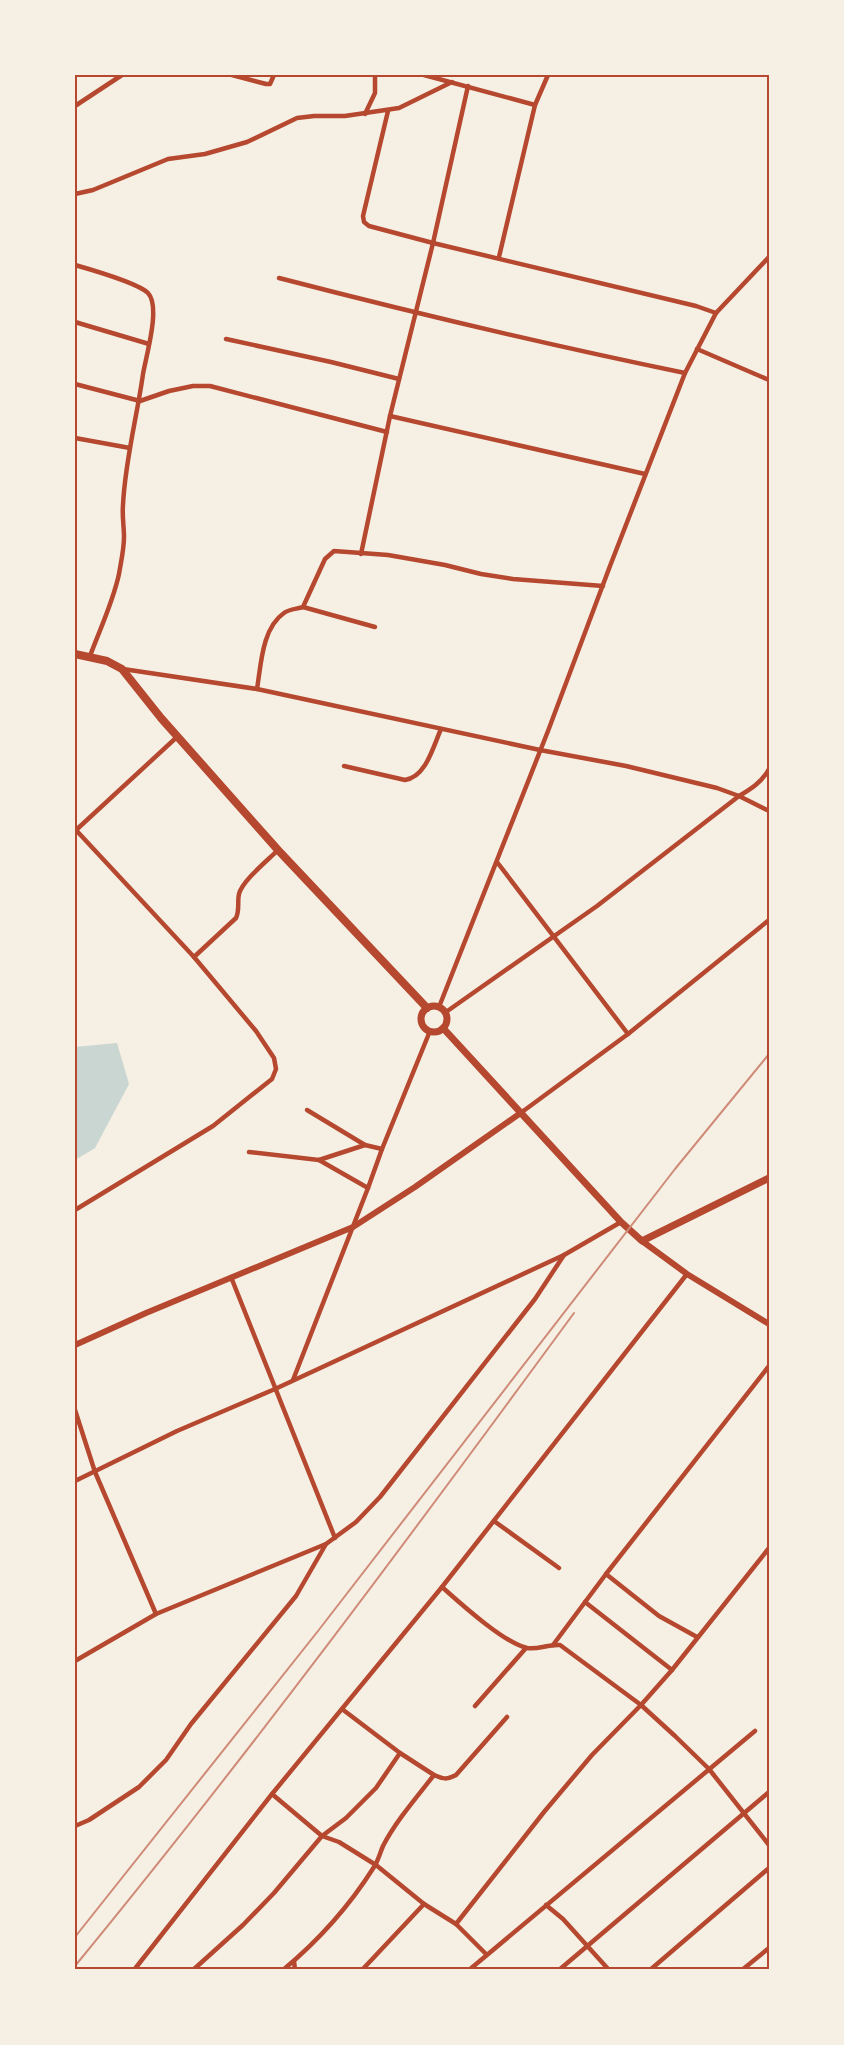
<svg xmlns="http://www.w3.org/2000/svg" width="844" height="2045" font-family="'Fira Sans',sans-serif">
	<rect width="100%" height="100%" fill="#f6efe4"/>
	<path fill="#c9d6d2" d="M117,1043L129,1084L95,1148L75,1160V1047Z"/>
	<g fill="none" stroke-linecap="round" stroke-linejoin="round">
		<g stroke="#b5482f" stroke-width="4.5">
			<path d="M232,75L266,84H270L274,75"/>
			<path d="M424,75L535,105"/>
			<path d="M75,106L122,75"/>
			<path d="M388,111L363,216L364,222L369,226L433,243L696,306L716,313"/>
			<path d="M365,114L375,93V75"/>
			<path d="M75,194L93,190L168,159L205,154L247,142L297,118L314,116H345L399,108L452,82"/>
			<path d="M499,257L535,105L548,75"/>
			<path d="M75,265C89,269 138,283 148,293C161,307 146,356 143,374C137,417 125,461 123,505C122,516 124,527 124,537C124,549 121,562 119,574C113,602 100,629 90,656"/>
			<path d="M279,278C414,313 549,345 685,373"/>
			<path d="M75,322L149,344"/>
			<path d="M226,339L331,362L399,379"/>
			<path d="M697,349L769,380"/>
			<path d="M75,384L140,401L169,391L193,386H210L387,432"/>
			<path d="M390,416L645,474"/>
			<path d="M75,438L130,448"/>
			<path d="M361,554L390,416L433,243L468,86"/>
			<path d="M303,607L375,627"/>
			<path d="M123,669L257,689L540,750L626,766L717,788L739,796L769,811"/>
			<path d="M257,689C261,665 262,628 284,613C289,609 297,609 303,607L325,559L334,551L388,555L445,565L481,574L513,579L603,586"/>
			<path d="M344,766L405,780C426,777 433,747 441,729"/>
			<path d="M75,829L194,957L256,1031L274,1058L276,1069L272,1079L213,1126L75,1210"/>
			<path d="M75,831L178,736"/>
			<path d="M497,862L628,1034"/>
			<path d="M194,957L236,918C240,909 237,902 239,894C242,881 268,860 278,850"/>
			<path d="M439,1007L548,731L610,566L685,373L716,313L769,257"/>
			<path d="M446,1012L597,906L739,796C751,789 762,782 769,769"/>
			<path d="M307,1110L365,1145"/>
			<path d="M522,1112L628,1034L769,920"/>
			<path d="M249,1152L319,1160L368,1188"/>
			<path d="M319,1160L365,1145L382,1149"/>
			<path d="M231,1277L335,1538"/>
			<path d="M293,1380L368,1188L382,1149L430,1031"/>
			<path d="M75,1410L95,1472L156,1614"/>
			<path d="M75,1481L177,1431L275,1389L564,1255L621,1222"/>
			<path d="M494,1521L559,1568"/>
			<path d="M606,1574L659,1616L697,1637"/>
			<path d="M442,1587C460,1603 504,1643 527,1648C538,1650 548,1644 560,1645L641,1705L675,1736L709,1769L769,1845"/>
			<path d="M585,1602L672,1670"/>
			<path d="M553,1645L606,1574L769,1366"/>
			<path d="M75,1661L156,1614L326,1544"/>
			<path d="M475,1706L526,1648"/>
			<path d="M434,1775C443,1779 447,1780 456,1775L507,1717"/>
			<path d="M272,1794L322,1836L339,1842L376,1865L424,1904L456,1924L486,1954"/>
			<path d="M75,1826L89,1820L139,1787L166,1760L191,1724L296,1596L326,1544L356,1522L380,1497L535,1299L564,1255"/>
			<path d="M546,1905L563,1919L609,1970"/>
			<path d="M456,1924L544,1812L592,1755L641,1705L672,1670L769,1548"/>
			<path d="M294,1961L295,1970"/>
			<path d="M134,1970L272,1794L442,1587L687,1274"/>
			<path d="M193,1970L243,1925L274,1893L322,1836L346,1818L376,1788L400,1753"/>
			<path d="M283,1970C318,1941 350,1905 374,1867C378,1861 380,1853 383,1846C396,1821 416,1798 434,1775L400,1753L342,1709"/>
			<path d="M362,1970L424,1904"/>
			<path d="M469,1970L755,1731"/>
			<path d="M559,1970L769,1792"/>
			<path d="M650,1970L769,1868"/>
			<path d="M742,1970L769,1948"/>
		</g>
		<g stroke="#b5482f" stroke-width="6">
			<path d="M642,1241L687,1274L769,1324"/>
			<path d="M75,1345L146,1313L353,1227L415,1187L522,1112"/>
		</g>
		<g stroke="#b5482f" stroke-width="7">
			<circle cx="434" cy="1019" r="13"/>
			<path d="M443,1028L621,1222L642,1241L769,1178"/>
		</g>
		<path stroke="#b5482f" stroke-width="8" d="M75,654L107,661L122,669L161,718L278,850L427,1008"/>
		<g stroke="#cf8b77" stroke-width="2">
			<path d="M75,1937L318,1631L675,1169L769,1054"/>
			<path d="M75,1966C249,1754 412,1534 574,1313"/>
		</g>
	</g>
	<rect width="844" height="2045" fill="none" stroke="#f6efe4" stroke-width="153"/>
	<rect x="76" y="76" width="692" height="1892" fill="none" stroke="#b5482f" stroke-width="2"/>
</svg>
